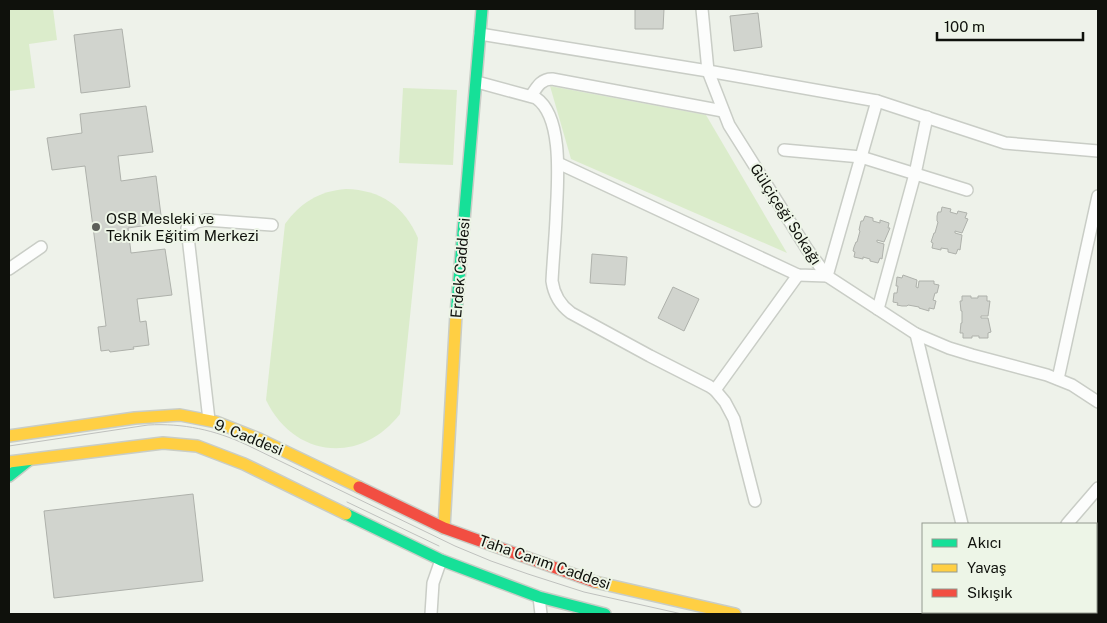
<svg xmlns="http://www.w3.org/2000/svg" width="1107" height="623" font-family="'Public Sans',sans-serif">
	<rect width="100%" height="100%" fill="#eef2ea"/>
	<g fill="#dbeccb">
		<path d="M9,9H53L57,40L29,44L35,88L9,91Z"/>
		<path d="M550,86L706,115L787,253L571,159Z"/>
		<path d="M403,88L457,90L453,165L399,163Z"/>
		<path d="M346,189C381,190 404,206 418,238L400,414C360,465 294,458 266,400L285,224C300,203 319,191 346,189Z"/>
	</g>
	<g fill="#d1d4ce" stroke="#aeb1ab">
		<path d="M635,9H664L663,29H635Z"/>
		<path d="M758,13L762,47L734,51L730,16Z"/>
		<path d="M122,29L130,87L81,93L74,35Z"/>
		<path d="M146,106L153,152L118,156L121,181L156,176L162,223L128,228L131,253L165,249L172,295L137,299L140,322L146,321L149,345L133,347L134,349L110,352L109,350L101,351L98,327L106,326L85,166L52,170L47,138L82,133L80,114Z"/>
		<path d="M942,207L951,209L950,212L957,214L958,211L967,213L965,218L968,219L962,233L955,231V233L962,235L960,250L958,249L956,254L948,252V249L941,248V250L932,248L933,243L931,242L934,233H935L938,222L937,221V216L938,212H941Z"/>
		<path d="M865,216L873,218V221L880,223V220L889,223L888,228H890L884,242L877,240V242L884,244L882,259L880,258L878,263L870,261V259L863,257V259L854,257L855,252L853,251L854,247L856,242H857L860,231L859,230L861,221H863Z"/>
		<path d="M592,254L627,257L625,285L590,283Z"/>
		<path d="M903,275L917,280L916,287L918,288L919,281H934V284L939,285L937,293H935L933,300L936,301L934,309L929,308V311L919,308V307L908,305L907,306H902L897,305L898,303L893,302L894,293H897L898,286H896L897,277L902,278Z"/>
		<path d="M673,287L699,299L684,331L658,318Z"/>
		<path d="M962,296H971V298H978V296H987V301H990L988,316H981V318H988L991,332L988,333V338H979V336H972V338H963V333H960L961,323H962V311H961L960,301H962Z"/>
		<path d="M193,494L203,581L54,598L44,511Z"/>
		<path d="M1096,600H1098V614H1073L1072,612H1096Z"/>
	</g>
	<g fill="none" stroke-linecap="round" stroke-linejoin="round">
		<g stroke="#c9cdc6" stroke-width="14">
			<g id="street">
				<path d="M702,9L708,71L729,125L807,249L827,276L916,334L949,348L972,355L1047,375L1072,385L1098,402"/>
				<path d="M480,34L708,71L877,101L1005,143L1098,151"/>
				<path d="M477,82L536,98C565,118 557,188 556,219C555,240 553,261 552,281C554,295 560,305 571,313L650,356L709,386L715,390L725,402L734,419L755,501"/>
				<path d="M531,96C537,87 541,79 552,79L723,111"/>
				<path d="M784,150L861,157L967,190"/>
				<path d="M558,163L798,275L827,276L877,101"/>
				<path d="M9,269L41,247"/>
				<path d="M878,309L915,174L927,117"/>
				<path d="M916,334L962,524"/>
				<path d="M1058,379L1098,196"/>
				<path d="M715,390L798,275"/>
				<path d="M209,420L187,228L196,222L206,220L272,225"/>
				<path d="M1067,524L1098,488"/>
				<path d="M1096,552H1098"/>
				<path d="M539,597L541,614"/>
				<path d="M983,612L984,614"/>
				<path d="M431,614L433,583L441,560"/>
			</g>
		</g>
		<g stroke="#c9cdc6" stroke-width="14">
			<g id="fast">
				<path d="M456,314L482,9"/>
				<path d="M9,476L29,460"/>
				<path d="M346,514L441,560L539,597L605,614"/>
			</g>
		</g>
		<g stroke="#c9cdc6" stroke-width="14">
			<g id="slow">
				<path d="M9,436L135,418L180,415L216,422L259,439L359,487"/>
				<path d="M9,462L163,443L197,446L244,464L346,514"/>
				<path d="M444,528L456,314"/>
				<path d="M595,582L735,614"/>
			</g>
		</g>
		<g stroke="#c9cdc6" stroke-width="14">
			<path id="jam" d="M359,487L444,528L595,582"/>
		</g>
		<use href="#street" stroke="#fcfdfc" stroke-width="11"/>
		<use href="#fast" stroke="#16e098" stroke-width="11"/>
		<use href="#slow" stroke="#ffcf43" stroke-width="11"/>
		<use href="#jam" stroke="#f24e42" stroke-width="11"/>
		<g stroke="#bfc1be" stroke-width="1">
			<path d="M9,446L148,425C183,423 215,430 247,445L455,546L491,561L528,574L584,592L682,614"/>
			<path d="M347,502L439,546"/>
		</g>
	</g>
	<circle fill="#5d605a" stroke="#edf5e7" stroke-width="2" cx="96" cy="227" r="5"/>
	<g text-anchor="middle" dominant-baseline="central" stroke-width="4" stroke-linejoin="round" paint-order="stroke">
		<g font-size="15" fill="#0f110c" stroke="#edf5e7">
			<text transform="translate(786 214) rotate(57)">Gülçiçeği Sokağı</text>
			<text transform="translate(460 268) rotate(-85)">Erdek Caddesi</text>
			<text transform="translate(249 437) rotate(22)">9. Caddesi</text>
			<text transform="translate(545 562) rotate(19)">Taha Carım Caddesi</text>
		</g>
		<g font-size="15" fill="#0f110c" stroke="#edf5e7" text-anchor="start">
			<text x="106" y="218">OSB Mesleki ve<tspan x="106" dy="17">Teknik Eğitim Merkezi</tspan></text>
		</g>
	</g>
	<rect width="1107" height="623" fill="none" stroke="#0f110c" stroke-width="20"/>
	<rect x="922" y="523" width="175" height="90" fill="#edf5e7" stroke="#949a8f"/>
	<rect x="932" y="539" width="25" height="8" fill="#16e098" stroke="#949a8f"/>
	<text x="967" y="548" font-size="15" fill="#0f110c">Akıcı</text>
	<rect x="932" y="564" width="25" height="8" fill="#ffcf43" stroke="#949a8f"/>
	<text x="967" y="573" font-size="15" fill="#0f110c">Yavaş</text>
	<rect x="932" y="589" width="25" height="8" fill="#f24e42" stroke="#949a8f"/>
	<text x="967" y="598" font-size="15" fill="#0f110c">Sıkışık</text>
	<path d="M937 32v8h146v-8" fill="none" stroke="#0f110c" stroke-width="2.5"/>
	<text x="944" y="32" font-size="15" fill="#0f110c" stroke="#edf5e7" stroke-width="4" paint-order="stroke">100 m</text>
</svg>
